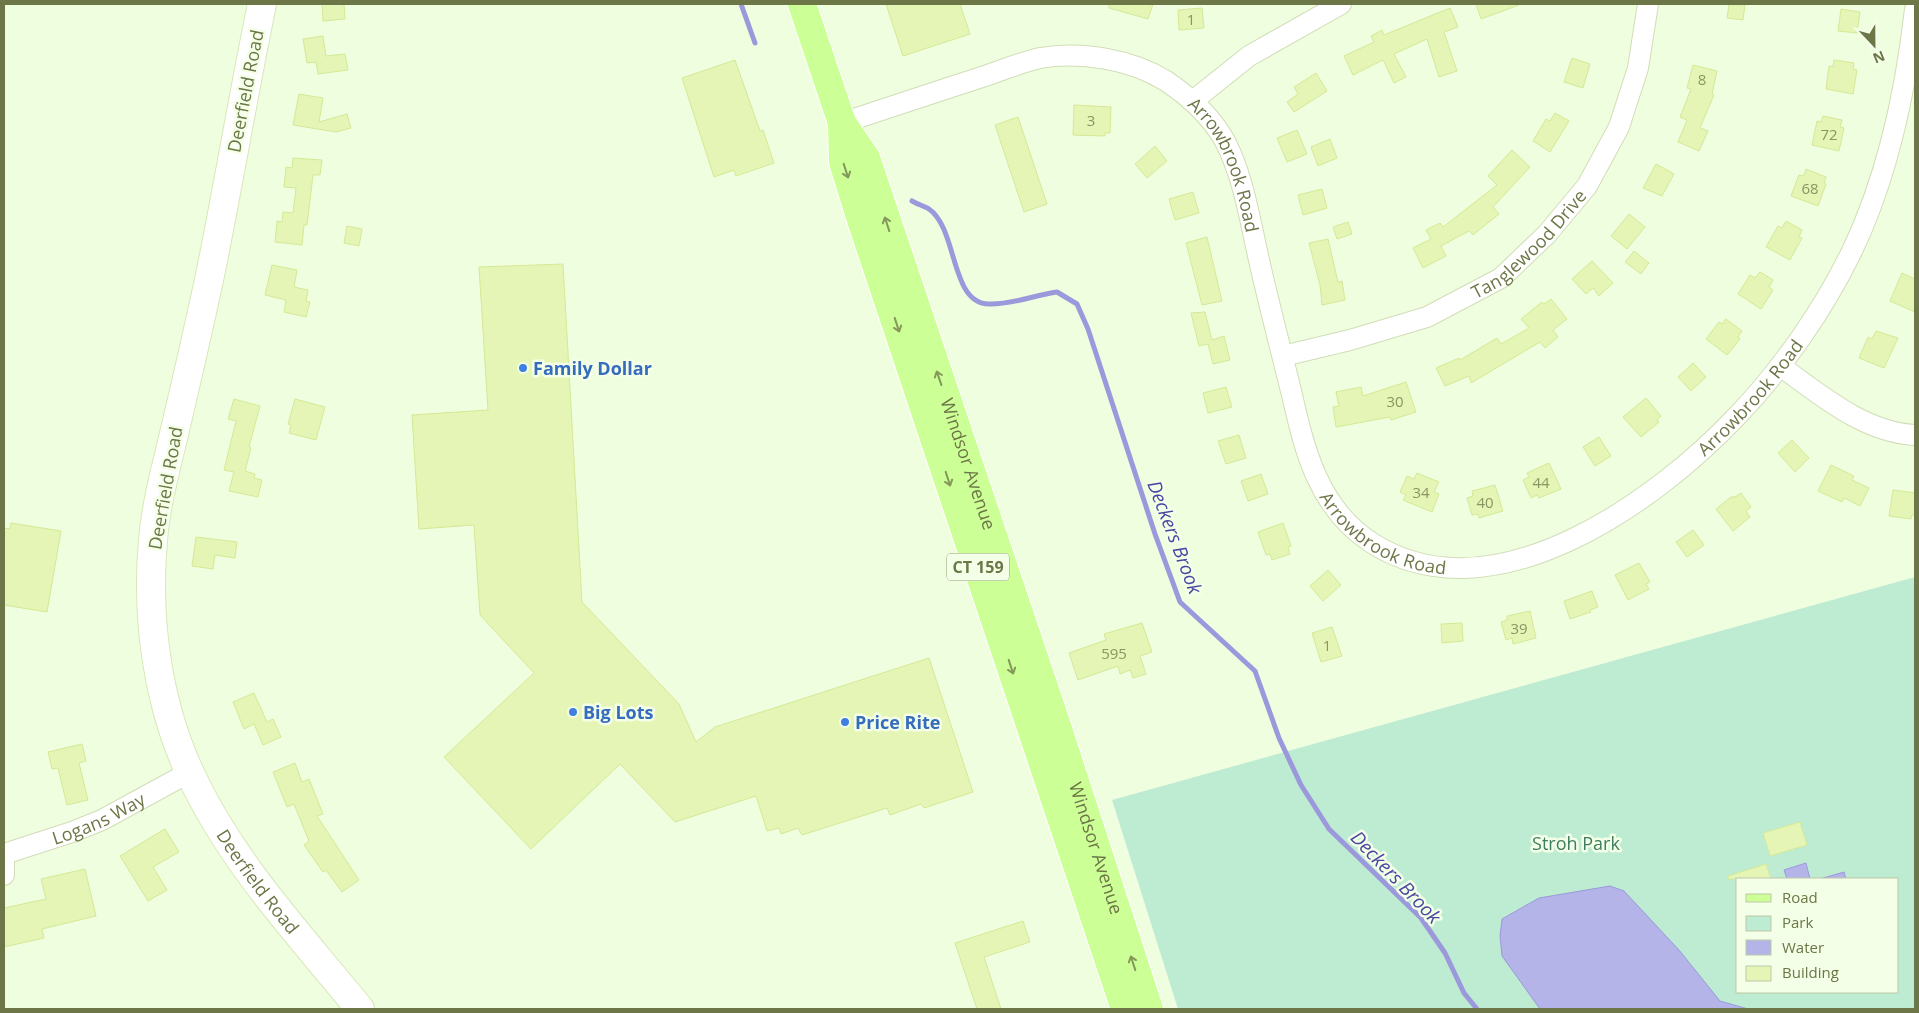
<svg xmlns="http://www.w3.org/2000/svg" width="1919" height="1013" font-family="'Open Sans',sans-serif">
	<rect width="100%" height="100%" fill="#f0fee0"/>
	<path fill="#beecd3" fill-rule="evenodd" d="M1915,577V1009H1178L1112,800ZM1738,879H1898V992H1738Z"/>
	<g fill="#b4b4e8" stroke="#9b99db">
		<path d="M1806,863L1810,879H1787L1784,870Z"/>
		<path d="M1844,872L1846,879H1820Z"/>
		<path d="M1610,886L1624,891L1679,950L1720,1001L1748,1009H1540L1502,956L1500,936L1502,919L1539,898Z"/>
	</g>
	<g fill="none" stroke-linecap="round" stroke-linejoin="round">
		<g stroke="#9b99db" stroke-width="5">
			<path d="M741,4L755,43"/>
			<path d="M912,201C917,204 924,206 929,209C958,229 950,304 989,304C1011,305 1035,295 1057,292L1077,304L1088,329L1155,534L1180,602L1255,671L1279,738L1301,785L1329,829L1421,918L1445,953L1464,993L1477,1009"/>
		</g>
	</g>
	<g fill="#e5f5b6" stroke="#d4e995">
		<path d="M322,4H344L345,19L323,21Z"/>
		<path d="M886,4H960L970,34L903,56Z"/>
		<path d="M1109,4H1153L1148,19L1109,8Z"/>
		<path d="M1476,4H1518L1519,5L1481,19Z"/>
		<path d="M1729,4L1745,5L1743,20L1727,18Z"/>
		<path d="M1202,8L1204,28L1179,30L1178,10Z"/>
		<path d="M1450,8L1458,27L1444,32L1457,71L1439,77L1427,39L1394,54L1406,77L1394,83L1383,60L1353,75L1344,56L1374,42L1371,36L1382,30L1384,35Z"/>
		<path d="M1841,9L1860,12L1857,33L1838,31Z"/>
		<path d="M323,36L326,56L345,54L348,70L318,74L316,62L307,63L303,39Z"/>
		<path d="M1572,58L1590,64L1583,88L1564,82Z"/>
		<path d="M735,60L760,131L763,130L774,163L736,176L734,170L714,177L682,78Z"/>
		<path d="M1834,60L1854,63L1853,69L1857,70L1853,94L1826,89L1829,66L1833,67Z"/>
		<path d="M1693,65L1717,71L1712,94L1714,95L1700,128L1708,131L1699,151L1678,142L1687,120L1680,117L1691,89L1687,88Z"/>
		<path d="M1316,73L1327,91L1294,112L1287,102L1298,94L1294,87Z"/>
		<path d="M299,94L323,98L319,122L347,114L351,128L336,132L293,125Z"/>
		<path d="M1074,105L1111,107L1110,133H1105V136L1073,135Z"/>
		<path d="M1555,113L1569,121L1550,152L1533,141L1546,119L1550,121Z"/>
		<path d="M1823,116L1842,120L1840,127L1844,128L1839,151L1812,145L1817,121L1821,122Z"/>
		<path d="M1018,117L1047,204L1024,212L995,125Z"/>
		<path d="M1297,130L1307,154L1287,162L1277,138Z"/>
		<path d="M1330,139L1337,158L1318,166L1311,147Z"/>
		<path d="M1155,146L1167,161L1147,178L1135,164Z"/>
		<path d="M1512,150L1530,167L1493,207L1499,214L1473,235L1469,231L1441,246L1446,256L1423,268L1413,248L1431,239L1426,230L1440,223L1443,227L1497,185L1488,176Z"/>
		<path d="M293,158L322,160L320,175H313L307,225H304L302,245L275,242L277,221L282,222L283,212L293,213L296,188L284,187L286,167L292,168Z"/>
		<path d="M1656,164L1674,174L1662,196L1643,188Z"/>
		<path d="M1806,169L1826,177L1824,183L1826,184L1818,206L1791,196L1799,175L1804,176Z"/>
		<path d="M1322,189L1327,208L1303,215L1298,195Z"/>
		<path d="M1193,192L1199,213L1175,220L1169,199Z"/>
		<path d="M1629,214L1645,227L1627,249L1611,236Z"/>
		<path d="M1786,221L1802,230L1799,237L1802,238L1790,260L1766,247L1778,226L1782,228Z"/>
		<path d="M1348,222L1352,234L1337,239L1333,227Z"/>
		<path d="M347,226L362,229L359,246L344,243Z"/>
		<path d="M1207,237L1222,301L1202,305L1186,243Z"/>
		<path d="M1328,239L1338,282L1342,281L1345,300L1322,305L1320,285L1309,243Z"/>
		<path d="M1634,251L1649,263L1641,274L1625,262Z"/>
		<path d="M1592,261L1613,283L1599,296L1593,288L1586,294L1572,279Z"/>
		<path d="M563,264L582,602L679,704L696,742L715,727L929,658L973,792L924,808L921,804L890,815L887,808L802,835L798,828L781,834L779,828L767,831L756,796L675,822L620,764L531,849L444,757L534,673L480,615L474,525L419,529L412,415L488,410L479,267Z"/>
		<path d="M272,265L297,270L294,287L308,290L306,301L310,302L306,317L284,312L286,300L265,295Z"/>
		<path d="M1760,272L1773,280L1769,287L1773,290L1761,309L1738,294L1750,275L1755,278Z"/>
		<path d="M1902,273L1915,279V312L1890,301Z"/>
		<path d="M1551,299L1567,319L1553,330L1558,337L1545,348L1540,342L1471,383L1469,376L1445,386L1436,368L1459,358L1460,360L1497,338L1501,344L1529,328L1521,319L1542,302L1544,304Z"/>
		<path d="M1205,312L1212,340L1224,336L1230,360L1213,364L1208,344L1199,346L1191,313Z"/>
		<path d="M1726,319L1742,331L1738,337L1740,339L1727,355L1706,339L1719,322L1722,324Z"/>
		<path d="M1876,331L1898,338L1884,368L1859,358L1868,337L1872,339Z"/>
		<path d="M1693,363L1706,377L1691,391L1678,377Z"/>
		<path d="M1406,382L1416,412L1391,420L1390,417L1336,427L1333,407L1339,406L1336,392L1361,387L1363,396Z"/>
		<path d="M1226,387L1232,407L1208,413L1203,393Z"/>
		<path d="M1646,398L1661,416L1657,420L1659,422L1641,437L1623,417Z"/>
		<path d="M234,399L260,406L249,447L251,448L245,471L255,474L254,478L262,480L258,497L229,491L234,472L224,470L236,421L228,419Z"/>
		<path d="M295,399L325,407L316,440L289,433L291,425L288,424Z"/>
		<path d="M1239,435L1246,458L1226,464L1218,441Z"/>
		<path d="M1599,437L1611,456L1595,466L1583,447Z"/>
		<path d="M1792,440L1809,458L1795,472L1778,453Z"/>
		<path d="M1549,463L1561,489L1539,498L1537,495L1531,498L1523,480L1529,477L1527,473Z"/>
		<path d="M1831,465L1854,476L1852,480L1869,488L1860,506L1844,498L1842,502L1818,491Z"/>
		<path d="M1417,473L1439,482L1434,492L1439,494L1432,512L1403,500L1406,495L1400,492L1407,476L1414,479Z"/>
		<path d="M1261,474L1268,494L1248,501L1241,481Z"/>
		<path d="M1495,485L1503,511L1479,518L1478,514L1472,515L1467,498L1473,496L1472,491Z"/>
		<path d="M1893,490L1915,493V515H1912L1911,519L1889,516Z"/>
		<path d="M1741,493L1751,507L1746,511L1750,517L1733,531L1716,509L1731,497H1735Z"/>
		<path d="M11,523L61,531L47,612L4,605V528L10,529Z"/>
		<path d="M1283,523L1291,546L1288,547L1290,554L1272,560L1270,554L1266,555L1258,532Z"/>
		<path d="M1693,530L1704,545L1687,557L1676,542Z"/>
		<path d="M196,537L237,542L235,558L215,555L213,569L192,566Z"/>
		<path d="M1639,563L1650,582L1646,584L1649,589L1628,600L1615,575Z"/>
		<path d="M1328,570L1341,585L1323,601L1310,586Z"/>
		<path d="M1592,591L1598,607L1590,610L1591,612L1570,619L1564,601Z"/>
		<path d="M1530,611L1536,638L1513,644L1512,638L1506,640L1501,622L1507,620V616Z"/>
		<path d="M1142,623L1152,652L1140,656L1146,674L1133,678L1130,670L1120,674L1118,666L1078,680L1069,653L1106,640L1104,634Z"/>
		<path d="M1462,623L1463,641L1442,643L1441,624Z"/>
		<path d="M1332,627L1342,656L1321,662L1312,633Z"/>
		<path d="M254,693L267,722L273,719L281,737L263,745L254,724L244,729L233,702Z"/>
		<path d="M82,744L86,761L79,763L88,800L67,805L58,768L52,769L48,752Z"/>
		<path d="M295,763L302,782L309,779L323,814L317,816L359,880L342,892L326,870L323,872L304,845L309,841L294,804L287,807L273,772Z"/>
		<path d="M1800,822L1807,845L1770,856L1763,833Z"/>
		<path d="M165,829L179,852L153,867L167,890L148,901L120,856Z"/>
		<path d="M1766,864L1771,879H1728V876Z"/>
		<path d="M85,869L96,916L42,929L44,938L4,947V908L46,899L41,879Z"/>
		<path d="M1023,921L1030,942L984,957L1001,1009H977L955,943Z"/>
	</g>
	<g fill="none" stroke-linecap="round" stroke-linejoin="round">
		<g stroke="#d1ddb7" stroke-width="22">
			<g id="street">
				<path d="M1194,100L1249,56L1341,4"/>
				<path id="s1" d="M842,123C888,108 935,92 982,77C1001,71 1021,62 1040,58C1080,51 1131,59 1166,81C1190,97 1212,117 1226,143C1244,179 1250,221 1259,260C1269,305 1281,350 1292,395C1305,452 1319,509 1372,543C1493,620 1656,502 1738,415C1782,369 1824,309 1852,251C1887,178 1906,89 1915,9"/>
				<path id="s2" d="M1283,356L1350,340L1427,317L1501,278L1547,234L1587,186L1619,127L1638,68L1648,4"/>
				<path d="M1780,366C1821,395 1863,432 1915,435"/>
				<path id="s3" d="M4,854L72,832L102,820L190,772"/>
				<path d="M4,860V875"/>
			</g>
		</g>
		<g stroke="#d8e8b9" stroke-width="30">
			<g id="secondary">
				<path id="s4" d="M262,4C243,96 228,188 209,280C198,331 186,383 174,434C166,468 156,504 153,540C146,617 157,702 190,773C231,862 299,934 360,1009"/>
			</g>
		</g>
		<g stroke="#fff" stroke-width="30">
			<g id="primary">
				<path d="M802,4L842,123L843,162L862,223L1125,1009"/>
				<path id="s5" d="M842,123L866,158L1055,720L1149,1009"/>
			</g>
		</g>
		<use href="#street" stroke="#fff" stroke-width="20"/>
		<use href="#secondary" stroke="#fff" stroke-width="28"/>
		<use href="#primary" stroke="#ccff96" stroke-width="28"/>
	</g>
	<defs><path id="oneway-shaft" d="M-6 0H5M1.5-3L5.5 0L1.5 3" fill="none" stroke-width="1.6" stroke-linecap="round" stroke-linejoin="round" transform="scale(1.25)"/></defs>
	<g stroke="#84985a">
		<use href="#oneway-shaft" transform="translate(846 171) rotate(72)"/>
		<use href="#oneway-shaft" transform="translate(887 224) rotate(-108)"/>
		<use href="#oneway-shaft" transform="translate(897 325) rotate(72)"/>
		<use href="#oneway-shaft" transform="translate(939 378) rotate(-109)"/>
		<use href="#oneway-shaft" transform="translate(948 479) rotate(72)"/>
		<use href="#oneway-shaft" transform="translate(1011 667) rotate(72)"/>
		<use href="#oneway-shaft" transform="translate(1133 963) rotate(-108)"/>
	</g>
	<g fill="#3f7fe0" stroke="#f4ffe8" stroke-width="2">
		<circle cx="523" cy="368" r="5"/>
		<circle cx="573" cy="712" r="5"/>
		<circle cx="845" cy="722" r="5"/>
	</g>
	<g text-anchor="middle" dominant-baseline="central" stroke-width="5" stroke-linejoin="round" paint-order="stroke">
		<g font-size="15" fill="#8a9662">
			<text x="1191" y="19">1</text>
			<text x="1702" y="79">8</text>
			<text x="1091" y="120">3</text>
			<text x="1829" y="134">72</text>
			<text x="1810" y="188">68</text>
			<text x="1395" y="401">30</text>
			<text x="1541" y="482">44</text>
			<text x="1421" y="492">34</text>
			<text x="1485" y="502">40</text>
			<text x="1519" y="628">39</text>
			<text x="1327" y="645">1</text>
			<text x="1114" y="653">595</text>
		</g>
		<rect fill="#f4ffe8" stroke="#959f77" stroke-width="1" x="947" y="553.5" width="62" height="27" rx="4"/>
		<g font-size="16" font-weight="bold" fill="#6c7646">
			<text x="978" y="567">CT 159</text>
		</g>
		<g font-size="18" fill="#6c7646" stroke="#f4ffe8">
			<text transform="translate(245 91) rotate(-79)">Deerfield Road</text>
			<text stroke="none"><textPath href="#s1" startOffset="445">Arrowbrook Road</textPath></text>
			<text stroke="none"><textPath href="#s2" startOffset="276">Tanglewood Drive</textPath></text>
			<text stroke="none"><textPath href="#s1" startOffset="1299">Arrowbrook Road</textPath></text>
			<text stroke="none"><textPath href="#s5" startOffset="365">Windsor Avenue</textPath></text>
			<text transform="translate(165 488) rotate(-80)">Deerfield Road</text>
			<text stroke="none"><textPath href="#s1" startOffset="865">Arrowbrook Road</textPath></text>
			<text stroke="none"><textPath href="#s3" startOffset="101">Logans Way</textPath></text>
			<text stroke="none"><textPath href="#s5" startOffset="770">Windsor Avenue</textPath></text>
			<text stroke="none"><textPath href="#s4" startOffset="914">Deerfield Road</textPath></text>
		</g>
		<g font-size="18" font-weight="bold" fill="#366cbe" stroke="#f4ffe8" text-anchor="start">
			<text x="533" y="368">Family Dollar</text>
			<text x="583" y="712">Big Lots</text>
			<text x="855" y="722">Price Rite</text>
		</g>
		<g font-size="18" fill="#3d7d61" stroke="#f4ffe8">
			<text x="1576" y="843">Stroh Park</text>
		</g>
		<g font-size="19" font-style="italic" fill="#4946a1" stroke="#f4ffe8">
			<text transform="translate(1175 537) rotate(69)">Deckers Brook</text>
			<text transform="translate(1396 877) rotate(46)">Deckers Brook</text>
		</g>
	</g>
	<rect width="1919" height="1013" fill="none" stroke="#6c7646" stroke-width="10"/>
	<rect x="1736" y="878" width="162" height="115" fill="#f4ffe8" stroke="#bec8a7"/>
	<rect x="1746" y="894" width="25" height="8" fill="#ccff96" stroke="#bec8a7"/>
	<text x="1782" y="903" font-size="15" fill="#6c7646">Road</text>
	<rect x="1746" y="916" width="25" height="15" fill="#beecd3" stroke="#bec8a7"/>
	<text x="1782" y="928" font-size="15" fill="#6c7646">Park</text>
	<rect x="1746" y="940" width="25" height="15" fill="#b4b4e8" stroke="#bec8a7"/>
	<text x="1782" y="953" font-size="15" fill="#6c7646">Water</text>
	<rect x="1746" y="966" width="25" height="15" fill="#e5f5b6" stroke="#bec8a7"/>
	<text x="1782" y="978" font-size="15" fill="#6c7646">Building</text>
	<g transform="translate(1874 45) rotate(158)" stroke="#f4ffe8" stroke-width="4" paint-order="stroke">
	<path d="M0-4L9 19L0 12L-9 19Z" fill="#6c7646"/>
	<text y="-8" font-size="14" font-weight="bold" text-anchor="middle" fill="#6c7646">N</text>
	</g>
</svg>
